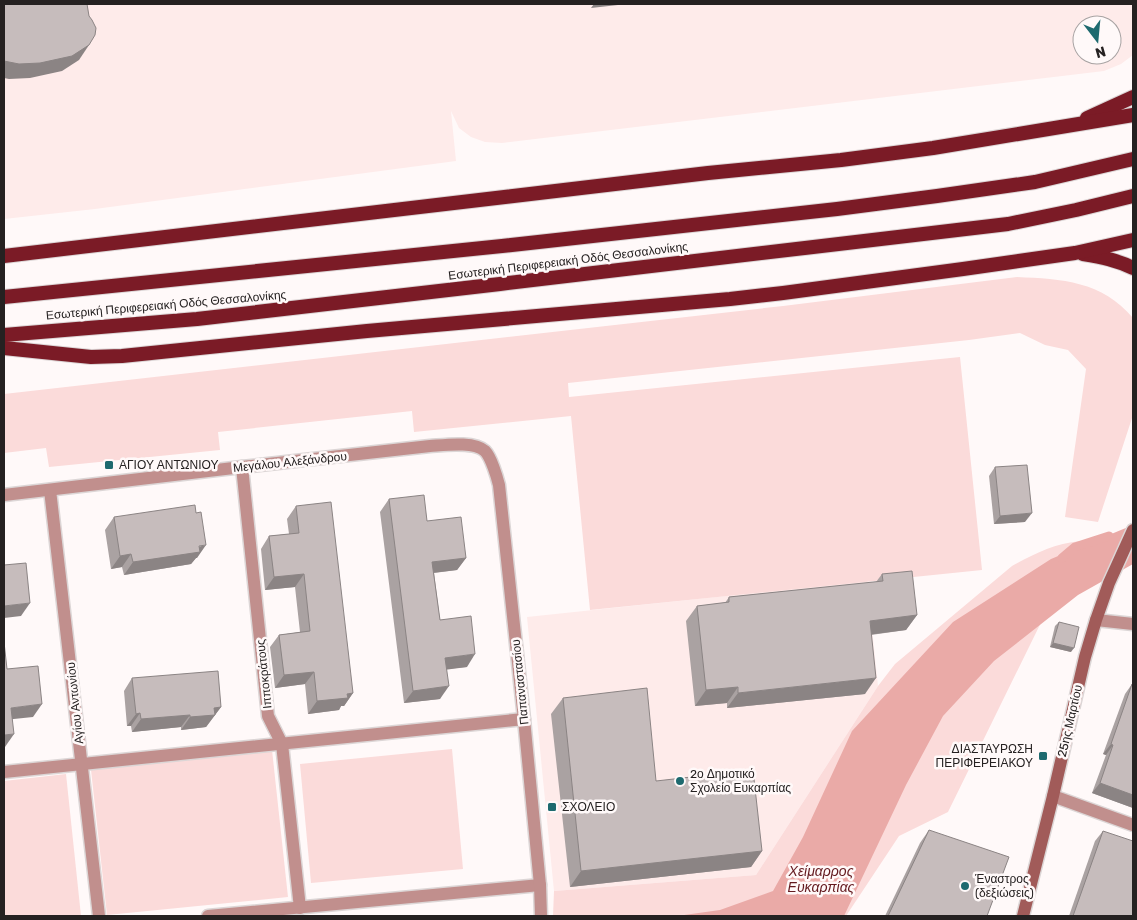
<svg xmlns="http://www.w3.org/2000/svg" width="1137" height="920" font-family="Rubik,sans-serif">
	<rect width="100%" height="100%" fill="#fff9f9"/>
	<g fill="#feebea" fill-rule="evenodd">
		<path d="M4,4H1133V55L1121,64L1104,71L502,143L485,142L471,137L459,128L451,111L456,161L95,209L4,219ZM1082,25H1112V55H1082Z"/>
		<path d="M867,581L878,686L756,875L554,891L527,617Z"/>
	</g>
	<g fill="#fbdbda">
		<path d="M1017,277C1062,279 1102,281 1133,318V415L1098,522L1065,517L1086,369L1068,350L1045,345L1020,333L969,340L568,383L569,397L960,357L982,570L590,610L571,416L414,432L412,411L218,432L220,450L49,467L46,448L4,453V394L783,306Z"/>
		<path d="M1081,541L948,812L899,836L846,916H553L554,891L756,875L878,686L895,664L1012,566C1036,553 1053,544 1081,541Z"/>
		<path d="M452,749L463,869L311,883L300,764Z"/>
		<path d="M272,750L288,897L107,915L91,770Z"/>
		<path d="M66,774L81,916H4V781Z"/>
	</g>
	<path fill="#eaaaa7" d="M1133,525V564L1078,595L994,661L943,716L906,785L844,916H677L720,910L773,891L803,837L852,731L953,622L1051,559Z"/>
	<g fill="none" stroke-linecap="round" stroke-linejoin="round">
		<path stroke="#eaaaa7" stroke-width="9" d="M1062,558L1075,547L1109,536"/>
		<g stroke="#dcd6d6" stroke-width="15">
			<g id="minor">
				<path d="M242,467L268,716L282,744L300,908"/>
				<path d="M50,490L99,916"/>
				<path d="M4,772L524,719"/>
				<path d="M1053,796L1133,825"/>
				<path d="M208,916L540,885"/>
			</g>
		</g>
		<g stroke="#dcd6d6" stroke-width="15">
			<g id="tertiary">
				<path d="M4,495L242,467L430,446C445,445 474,441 485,451C491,457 497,477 499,485L524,719L540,885L541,916"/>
				<path d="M1096,620L1133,624"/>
			</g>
		</g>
		<g stroke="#dcd6d6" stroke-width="15">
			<path id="secondary" d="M1023,916L1053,796L1085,657L1096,620L1109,583L1133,530"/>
		</g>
		<g stroke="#dcd6d6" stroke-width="16">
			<g id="trunk">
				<path d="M1087,118L1133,97"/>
				<path d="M1083,254C1101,257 1117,260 1133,268"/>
				<path d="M4,256L708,173L841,160L933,148L1133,115"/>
				<path d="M4,297L502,246L837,209L937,196L1035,182L1133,159"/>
				<path d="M4,335L197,319L500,284L1008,224L1076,210L1133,196"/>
				<path d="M4,348L91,357L122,356L367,331L730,299L783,293L963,269L1075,253L1133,240"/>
			</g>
		</g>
		<use href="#minor" stroke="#c18f8d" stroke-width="12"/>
		<use href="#tertiary" stroke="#c18f8d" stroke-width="12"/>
		<use href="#secondary" stroke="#a15b59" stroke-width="12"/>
		<use href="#trunk" stroke="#7b1b26" stroke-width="14"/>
	</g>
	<g fill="#aaa2a2">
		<path d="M995,467L1025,522L994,524L989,476Z"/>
		<path d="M389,499L427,521L466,558L457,570L434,573L440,620L467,667L446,669L440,699L404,703L380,512Z"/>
		<path d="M296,506L353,693L344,706H341L339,710L308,714L305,684L275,688L270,647L279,635L300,632L295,587L265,590L261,549L269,536L289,534L287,519Z"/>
		<path d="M114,517L197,558H196L191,564L124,575L122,567L111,569L105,530Z"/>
		<path d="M882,574L917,615L906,630L871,635L865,694L727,708V703L695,706L686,621L697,606L725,603L729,597L876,582Z"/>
		<path d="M1059,622L1071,652L1050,647L1055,626Z"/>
		<path d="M132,678L221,707L206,727L181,730V727L132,732L131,726H127L124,691Z"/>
		<path d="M1132,684H1133V808L1092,793L1106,755L1103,754L1125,694Z"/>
		<path d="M563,698L656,781L762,851L751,867L570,887L551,714Z"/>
		<path d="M929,830L987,916H885L920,843Z"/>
		<path d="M1103,831L1133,916H1069L1095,841Z"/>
	</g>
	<g fill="#8b8484">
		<path d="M594,4H627L591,8Z"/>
		<path d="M89,45L79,60L62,71L30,78L9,79L4,78V61Z"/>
		<path d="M1032,513L1025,522L994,524L1000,516Z"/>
		<path d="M206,545L197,558H196L191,564L124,575L133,562Z"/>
		<path d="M131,554L122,567L111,569L120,556Z"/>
		<path d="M466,558L457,570L423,574L432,562Z"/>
		<path d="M304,574L295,587L265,590L274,577Z"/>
		<path d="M30,603L21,616L4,618V606Z"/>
		<path d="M917,615L906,630L859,636L870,621Z"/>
		<path d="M1053,643L1074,648L1071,652L1050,647Z"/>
		<path d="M475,654L467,667L436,671L445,658Z"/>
		<path d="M314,672L305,684L275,688L284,675Z"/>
		<path d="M876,678L865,694L727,708L738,693Z"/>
		<path d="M449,686L440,699L404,703L413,691Z"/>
		<path d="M738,687L727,703L695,706L706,690Z"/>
		<path d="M353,693L344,706H341L339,710L308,714L317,701Z"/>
		<path d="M42,704L33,717L4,720L11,708Z"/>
		<path d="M221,707L206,727L181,730L190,717L214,708Z"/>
		<path d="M140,713L131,726H127L136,714Z"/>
		<path d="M190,715L181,727L132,732L141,719Z"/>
		<path d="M14,734L5,747H4V735Z"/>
		<path d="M1111,744L1113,745L1106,755L1103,754Z"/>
		<path d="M1100,783L1133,795V808L1092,793Z"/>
		<path d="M762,851L751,867L570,887L581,871Z"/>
	</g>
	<g fill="#c6bcbc" stroke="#8b8484">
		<path d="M4,4H87L89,16L92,20L96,28L95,35L89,45L72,56L40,63L19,64L4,61Z"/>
		<path d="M1027,465L1032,513L1000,516L995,467Z"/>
		<path d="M424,495L427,521L461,517L466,558L432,562L440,620L471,616L475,654L445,658L449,686L413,691L389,499Z"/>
		<path d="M331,502L353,693L347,694L348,698L317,701L314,672L284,675L279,635L310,631L304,574L274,577L269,536L299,533L296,506Z"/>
		<path d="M195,505L196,513L201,512L206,545L199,546L200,552L133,562L131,554L120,556L114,517Z"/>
		<path d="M26,563L30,603L4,606V565Z"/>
		<path d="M912,571L917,615L870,621L876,678L738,693V687L706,690L697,606L729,602V597L883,581L882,574Z"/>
		<path d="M1059,622L1079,627L1074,648L1053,643Z"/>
		<path d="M4,642L7,669L38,666L42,704L11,708L14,734L4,735Z"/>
		<path d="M218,671L221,707L214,708L215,715L190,717V715L141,719L140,713L136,714L132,678Z"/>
		<path d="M1132,684H1133V795L1100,783L1113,745L1111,744Z"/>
		<path d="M647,688L656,781L753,770L762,851L581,871L563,698Z"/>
		<path d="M929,830L1009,857L987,916H888Z"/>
		<path d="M1103,831L1133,841V916H1073Z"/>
	</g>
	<g fill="#1e6a6f" stroke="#fff9f9" stroke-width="2">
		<rect x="104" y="460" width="10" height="10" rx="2.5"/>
		<rect x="1038" y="751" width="10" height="10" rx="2.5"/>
		<circle cx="680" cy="781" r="5"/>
		<rect x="547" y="802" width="10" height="10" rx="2.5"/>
		<circle cx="965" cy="886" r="5"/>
	</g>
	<g text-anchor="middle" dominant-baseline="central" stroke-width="5" stroke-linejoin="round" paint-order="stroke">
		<g font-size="12" fill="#252121" stroke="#fff9f9">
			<text transform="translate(568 261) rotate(-7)">Εσωτερική Περιφερειακή Οδός Θεσσαλονίκης</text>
			<text transform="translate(166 305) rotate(-5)">Εσωτερική Περιφερειακή Οδός Θεσσαλονίκης</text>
			<text transform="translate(290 462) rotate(-6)">Μεγάλου Αλεξάνδρου</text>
			<text transform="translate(264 674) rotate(-96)">Ιπποκράτους</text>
			<text transform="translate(520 682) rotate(-96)">Παπαναστασίου</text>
			<text transform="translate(75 703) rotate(-96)">Αγίου Αντωνίου</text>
			<text transform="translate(1070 721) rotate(-77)">25ης Μαρτίου</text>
		</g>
		<g font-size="12" fill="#252121" stroke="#fff9f9" text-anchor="start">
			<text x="119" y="465">ΑΓΙΟΥ ΑΝΤΩΝΙΟΥ</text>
			<text x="1033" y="749" text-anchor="end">ΔΙΑΣΤΑΥΡΩΣΗ<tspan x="1033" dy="14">ΠΕΡΙΦΕΡΕΙΑΚΟΥ</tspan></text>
			<text x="690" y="774">2ο Δημοτικό<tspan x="690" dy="14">Σχολείο Ευκαρπίας</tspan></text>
			<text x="562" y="807">ΣΧΟΛΕΙΟ</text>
			<text x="975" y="879">Έναστρος<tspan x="975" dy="14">(δεξιώσεις)</tspan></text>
		</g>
		<g font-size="14" font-style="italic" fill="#641a1f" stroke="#fff9f9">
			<text x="821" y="871">Χείμαρρος<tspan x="821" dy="16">Ευκαρπίας</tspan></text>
		</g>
	</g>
	<rect width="1137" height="920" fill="none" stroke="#252121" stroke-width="10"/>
	<g transform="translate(1097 40) rotate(164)"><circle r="24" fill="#fff9f9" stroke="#a8a3a3"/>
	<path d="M0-4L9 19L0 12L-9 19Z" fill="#1e6a6f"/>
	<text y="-8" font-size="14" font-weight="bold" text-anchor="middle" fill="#252121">N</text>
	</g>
</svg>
